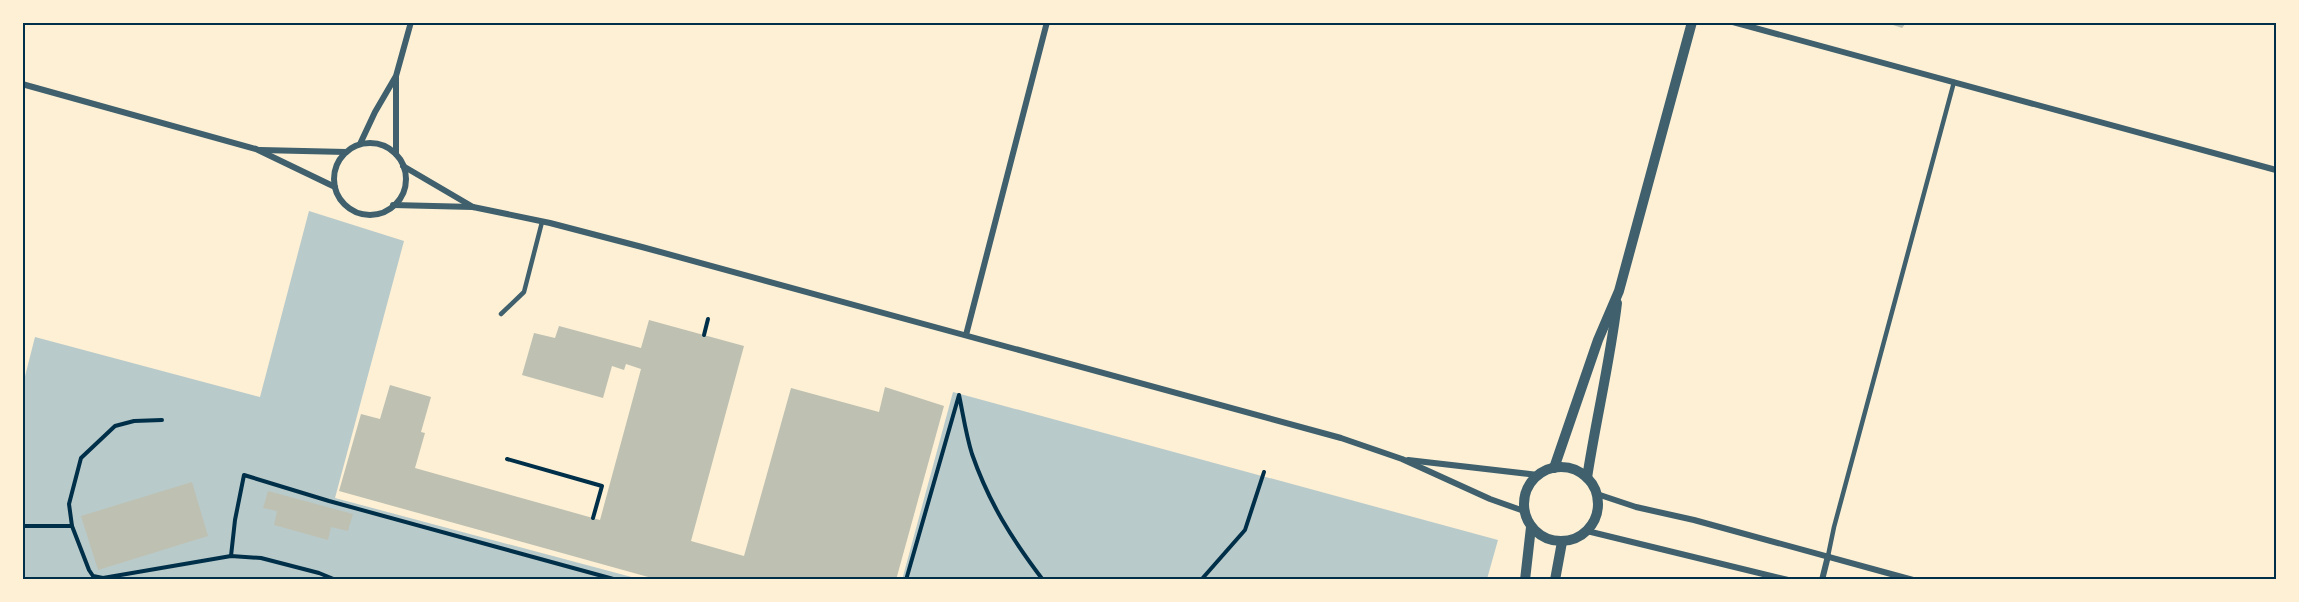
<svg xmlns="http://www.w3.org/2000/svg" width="2299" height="602" font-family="Poppins,sans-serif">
	<rect width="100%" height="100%" fill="#fdf0d5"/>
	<g fill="#b9caca">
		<path d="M309,211L404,241L335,498L639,579L23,580V384L35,337L260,397Z"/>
		<path d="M953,392L1498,540L1487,579L902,580Z"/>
	</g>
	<g fill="#bec0b2">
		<path d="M1884,22H1907L1902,28Z"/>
		<path d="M649,320L744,346L691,541L744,556L791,388L879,412L885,387L944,406L896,580H659L339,491L361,414L380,419L390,385L431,397L421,432L425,433L415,468L600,520L641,369L626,364L624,370L612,366L603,398L522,375L534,333L555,338L559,326L641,348Z"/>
		<path d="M192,482L208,536L98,570L81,516Z"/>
		<path d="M268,491L353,514L348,531L331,527L328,540L274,525L277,511L263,508Z"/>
	</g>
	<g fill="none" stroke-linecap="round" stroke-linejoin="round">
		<g stroke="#003049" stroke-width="4">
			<path d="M704,335L708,319"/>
			<path d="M507,459L602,486L593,518"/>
			<path d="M22,526H72L89,570L93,576L103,578L231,556L261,558L319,573L336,580"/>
			<path d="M72,526L69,504L81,458L115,426L134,421L162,420"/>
			<path d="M231,556L235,520L244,475L329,501L617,580"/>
			<path d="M906,580L959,395C963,414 966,435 972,454C989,503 1012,539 1043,580"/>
			<path d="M1201,580L1245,530L1264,472"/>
		</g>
		<g stroke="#3f606c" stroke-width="4.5">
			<path d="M501,314L524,292L542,222"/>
			<path d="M1828,556L1834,527L1954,82"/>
		</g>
		<g stroke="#3f606c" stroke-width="6">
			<path d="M1733,22L2276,170"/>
			<path d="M396,77V154"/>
			<path d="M22,84L256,149L335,187"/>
			<circle cx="370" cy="179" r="36"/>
			<path d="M360,144L375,112L396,76L411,22"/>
			<path d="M260,150L346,152"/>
			<path d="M403,166L473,207"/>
			<path d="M393,205L473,207L550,223L642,247L1341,438L1402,459L1490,499L1524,511"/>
			<path d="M966,335L1047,22"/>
			<path d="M1408,460L1538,475"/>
			<path d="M1597,494L1636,507L1694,520L1913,580"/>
			<path d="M1587,531L1788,580"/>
			<path d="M1822,580L1828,556"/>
		</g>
		<g stroke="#3f606c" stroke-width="10">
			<circle cx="1561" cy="504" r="37"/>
			<path d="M1554,468L1598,340L1619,291L1692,22"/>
			<path d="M1587,478C1596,419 1610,362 1617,303"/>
			<path d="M1525,580L1531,527"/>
			<path d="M1555,580L1562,542"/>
		</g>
	</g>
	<rect width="2299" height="602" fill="none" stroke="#fdf0d5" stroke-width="48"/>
	<rect x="24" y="24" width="2251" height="554" fill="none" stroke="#003049" stroke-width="2"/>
</svg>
